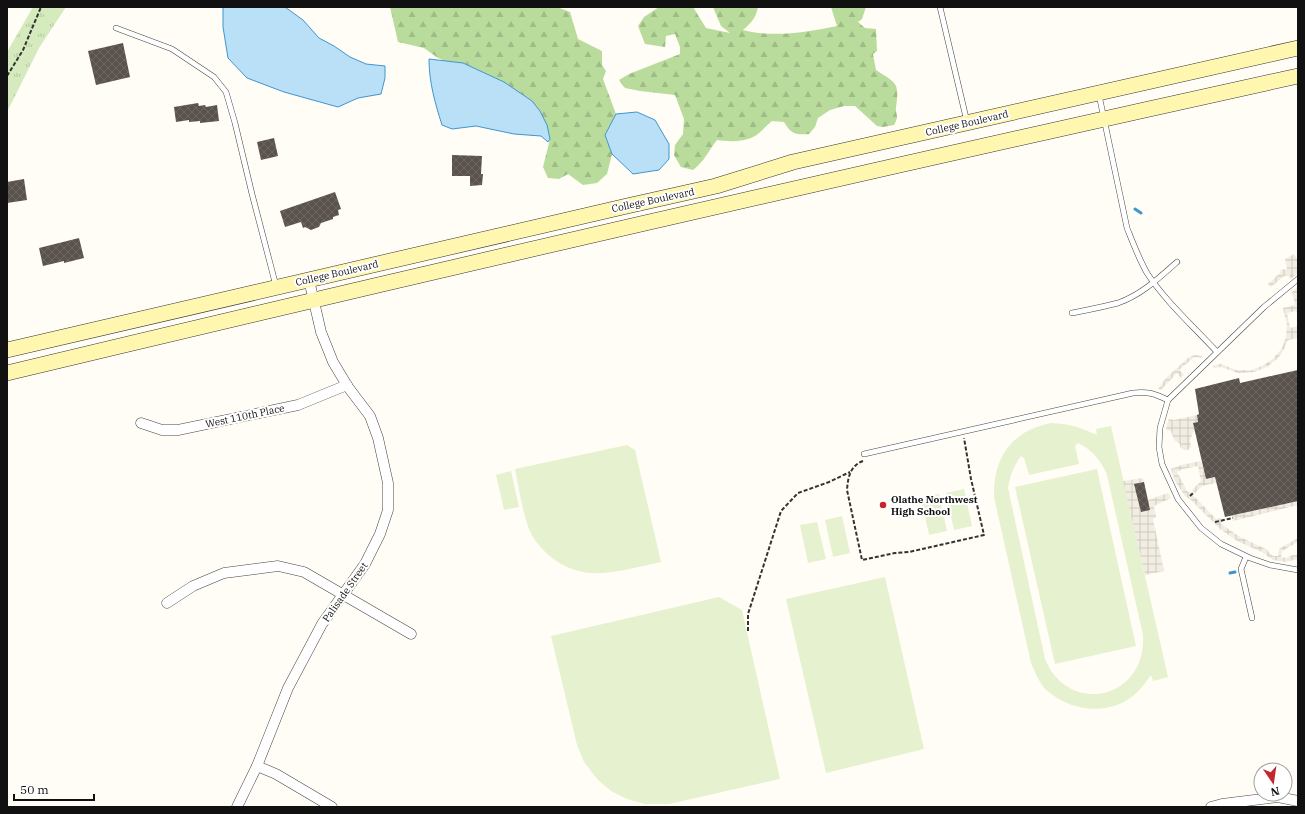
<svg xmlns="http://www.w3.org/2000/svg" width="1305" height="814" font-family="'IBM Plex Serif',serif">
	<defs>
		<pattern id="grass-tufts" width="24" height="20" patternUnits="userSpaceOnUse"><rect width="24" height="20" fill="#d5ebbd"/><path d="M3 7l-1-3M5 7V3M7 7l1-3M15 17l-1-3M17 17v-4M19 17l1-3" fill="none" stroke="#b6c8a1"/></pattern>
		<pattern id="forest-firs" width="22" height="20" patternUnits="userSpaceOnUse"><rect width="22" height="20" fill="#b9dc9c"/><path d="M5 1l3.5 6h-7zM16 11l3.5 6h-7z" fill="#9ebc85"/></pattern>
		<pattern id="plaza-grid" width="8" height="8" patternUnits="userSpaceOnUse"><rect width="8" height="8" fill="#f1ede2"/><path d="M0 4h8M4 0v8" fill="none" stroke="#cecac1"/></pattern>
		<pattern id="building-cross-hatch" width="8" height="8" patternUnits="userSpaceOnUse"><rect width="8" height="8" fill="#5a524d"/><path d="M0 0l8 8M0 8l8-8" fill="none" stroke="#6d6662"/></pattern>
	</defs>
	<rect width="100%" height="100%" fill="#fffdf5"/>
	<path fill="url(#grass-tufts)" d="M33,7H66L39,48L7,112V52Z"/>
	<g fill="url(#forest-firs)">
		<path d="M390,7H557L570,12L578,39L602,51V65L606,71L603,79L616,114L605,135L612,154L607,174L597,183L583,185L568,174L559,179L548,178L543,167L550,139L532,101L504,82L463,63L445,61L438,58L424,48L398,42Z"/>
		<path d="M659,7H693L706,28L730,33L721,26L713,7H758C756,18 751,23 743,30C773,38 807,32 837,26L831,7H866L862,19L858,22L865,28L876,29L877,51L873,54L876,70C895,83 900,81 896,107C895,116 900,114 894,125L883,127L877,126L855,106H844L830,110L818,118L815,127L809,134C795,135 791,134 784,122L772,121C766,126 761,132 755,136C745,142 729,142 717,140C709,150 704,162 693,170L681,167L674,155L675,145L683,134L684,119L675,95L640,91L625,88L619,80L629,74L680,54V47L675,34L666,36L665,47L645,44L638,26L644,17Z"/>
	</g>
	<g fill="#e6f2cf" fill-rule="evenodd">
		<path d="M1051,423C1071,424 1079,427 1097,435L1096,429L1111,426L1168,677L1153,681L1151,675C1146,682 1140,690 1133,696C1109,715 1074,712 1050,693C1040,686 1036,674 1031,663L994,497C993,458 1011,431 1051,423ZM1078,443C1092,450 1101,460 1107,475L1143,635C1147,699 1069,717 1045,659L1008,488C1010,476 1013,467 1021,456L1024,458L1029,475L1079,464L1075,446Z"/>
		<path d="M627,445L635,450L661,562C621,570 586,585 551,557C542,550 533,539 529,529C522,510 519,489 515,469Z"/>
		<path d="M1097,469L1136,646L1055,664L1015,487Z"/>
		<path d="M511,471L519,507L504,510L496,475Z"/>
		<path d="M964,489L972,526L954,530L946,493Z"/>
		<path d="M939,494L947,531L929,535L921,498Z"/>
		<path d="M842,516L850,553L833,557L825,520Z"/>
		<path d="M817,522L826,559L808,563L800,525Z"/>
		<path d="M885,577L924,749L826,773L786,599Z"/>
		<path d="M719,597L742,610L780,779L669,804H645L627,799L611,791L598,780L584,762L577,745L551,636Z"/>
	</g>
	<g fill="url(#plaza-grid)">
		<path d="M1294,254L1298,260V273L1290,279L1289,275L1284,276L1271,287L1268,284L1281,272L1280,270L1287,269L1285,259Z"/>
		<path d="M1298,287V317L1296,311L1287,313L1290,328L1298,326V338L1288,340L1282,353L1278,358L1267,367L1254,372L1238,373L1221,367L1214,368L1212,366L1221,364L1236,370H1252L1264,365L1274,358L1282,348L1286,337L1287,324L1283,308L1295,305L1292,292Z"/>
		<path d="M1194,355L1202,356L1201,358L1195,357L1192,359L1179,370L1184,375L1181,378L1177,373L1161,390L1158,389L1166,378L1188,358Z"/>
		<path d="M1197,415L1198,422L1193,423L1195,431L1193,432L1190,441L1191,447L1188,450H1184L1180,447V444L1174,440L1171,431L1166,430L1167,424L1169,419L1174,420Z"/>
		<path d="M1201,461L1206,479L1218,477L1219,482L1202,486L1195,493L1192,490L1201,481L1198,466L1183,469L1177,472L1187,491L1189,493L1190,492L1216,519L1220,518L1221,524L1224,526L1240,537L1266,549L1273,556H1278L1279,549L1298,538V542L1282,551L1281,557L1286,558L1293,555H1298V559L1286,562L1273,560L1262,552L1239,542L1220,529L1191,500L1185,496L1175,481L1171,469L1181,465Z"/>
		<path d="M1143,478L1148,500L1168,493L1171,498L1154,506L1156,517L1153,519L1164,571L1145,575L1123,481Z"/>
		<path d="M1298,501V505L1233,521L1232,516Z"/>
	</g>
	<g fill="#b9e0f7" stroke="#3f96cf">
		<path d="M223,7H285L303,20L319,38L334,46L350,57L366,64L385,66V78L381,94L358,98L338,107L284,92L247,78L228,58L223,27Z"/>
		<path d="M429,59L463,63L504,82L532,101L540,111L547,125L550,139L548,142L541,136L514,134L476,126L452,129L442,125C435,103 429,82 429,59Z"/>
		<path d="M637,112L655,120L669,144V159L659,170L633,174L612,154L605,135L616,114Z"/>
	</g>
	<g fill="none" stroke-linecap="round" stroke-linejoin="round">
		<g stroke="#3f96cf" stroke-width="3">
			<path d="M1135,209L1141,213"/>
			<path d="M1230,573L1235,572"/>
		</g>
	</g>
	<g fill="url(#building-cross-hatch)">
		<path d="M123,43L130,77L96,85L88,51Z"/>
		<path d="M198,103L199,106L205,105L206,107L217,105L219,121L200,123V121L189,122V120L176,122L174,107Z"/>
		<path d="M274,138L278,156L261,160L257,142Z"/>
		<path d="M452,155L482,156L481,174H483L482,185L470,186V176H452Z"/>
		<path d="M24,179L27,200L7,203V182Z"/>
		<path d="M335,192L341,209L338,210L339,215L333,217V219L321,223L319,227L311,230L305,227L303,228L301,222L285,227L280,211Z"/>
		<path d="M79,238L84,258L64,263V261L43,266L39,248Z"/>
		<path d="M1298,370V501L1225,517L1215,477L1206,479L1193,423L1198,422L1197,415L1199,414L1195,389L1239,378L1240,383Z"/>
		<path d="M1144,482L1150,510L1141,512L1134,484Z"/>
	</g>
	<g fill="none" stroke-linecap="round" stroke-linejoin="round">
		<g stroke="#444" stroke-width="6">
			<g id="service">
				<path d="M940,7L967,122"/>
				<path d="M116,28L172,49L214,77L226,92L235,123L252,194L276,286"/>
				<path d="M1099,95L1127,228C1133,243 1139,259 1147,273C1165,301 1195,328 1217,352"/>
				<path d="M1298,279L1264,307L1168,400L1160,428L1159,447L1162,464L1178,499L1201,528L1221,544L1250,558L1270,565L1298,570"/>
				<path d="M1072,313C1087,310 1103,307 1118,303C1141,295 1159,278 1177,262"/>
				<path d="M864,454L1133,393C1148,391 1155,394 1168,400"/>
				<path d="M1246,557L1241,569L1252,618"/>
			</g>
		</g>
		<g stroke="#444" stroke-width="11">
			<g id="minor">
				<path d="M141,423L162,430H178L298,405L347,385"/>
				<path d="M167,603L193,586L224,573L278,566L304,572L411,634"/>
				<path d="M257,766L276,774L332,807"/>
				<path d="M237,807L257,766L288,688L322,624L365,564L380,534L388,510V483L378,438L370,416L348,387L333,362L321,332L309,280"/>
				<path d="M1211,807L1222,804L1278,797L1298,801"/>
			</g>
		</g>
		<g stroke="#333" stroke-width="16">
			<g id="secondary">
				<path d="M7,350L627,206L716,186L793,162L1298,48"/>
				<path d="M7,373C436,270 867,171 1298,76"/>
			</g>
		</g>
		<g stroke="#333" stroke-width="2" stroke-dasharray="4 2" stroke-linecap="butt">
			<path d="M7,76L23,50L41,7"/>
			<path d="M863,461C850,466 848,477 847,490L862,560L895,553L909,552L984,535L971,479L964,438"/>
			<path d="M1190,496L1194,492"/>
			<path d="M1215,522L1233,518"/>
			<path d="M748,631V614L781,511L798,493L829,482L850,472"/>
		</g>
		<use href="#service" stroke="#fff" stroke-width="5"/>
		<use href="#minor" stroke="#fff" stroke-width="10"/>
		<use href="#secondary" stroke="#fff6b0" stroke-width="15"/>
	</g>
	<circle fill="#c4262e" stroke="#fff" stroke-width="1.5" cx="883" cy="505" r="4"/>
	<g text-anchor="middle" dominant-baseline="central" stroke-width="4" stroke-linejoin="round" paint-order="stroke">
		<g font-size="10" fill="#111" stroke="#fff">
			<text transform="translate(967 123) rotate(-13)">College Boulevard</text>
			<text transform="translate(653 200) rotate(-12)">College Boulevard</text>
			<text transform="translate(337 273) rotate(-13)">College Boulevard</text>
			<text transform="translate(245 416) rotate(-12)">West 110th Place</text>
			<text transform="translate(345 592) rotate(-55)">Palisade Street</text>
		</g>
		<g font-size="10" font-weight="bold" fill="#111" stroke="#fff" text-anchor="start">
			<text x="891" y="499">Olathe Northwest<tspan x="891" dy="12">High School</tspan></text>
		</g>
	</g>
	<rect width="1305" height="814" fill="none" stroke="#111111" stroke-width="16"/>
	<g transform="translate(1273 782) rotate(167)"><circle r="19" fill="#ffffff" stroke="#a0a0a0"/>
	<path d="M0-3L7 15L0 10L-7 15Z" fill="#c4262e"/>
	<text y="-6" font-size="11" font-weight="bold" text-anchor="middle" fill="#111111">N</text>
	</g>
	<path d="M14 794v6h80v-6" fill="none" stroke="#111111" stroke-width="2"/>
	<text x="20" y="794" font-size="12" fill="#111111" stroke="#ffffff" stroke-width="3" paint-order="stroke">50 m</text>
</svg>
